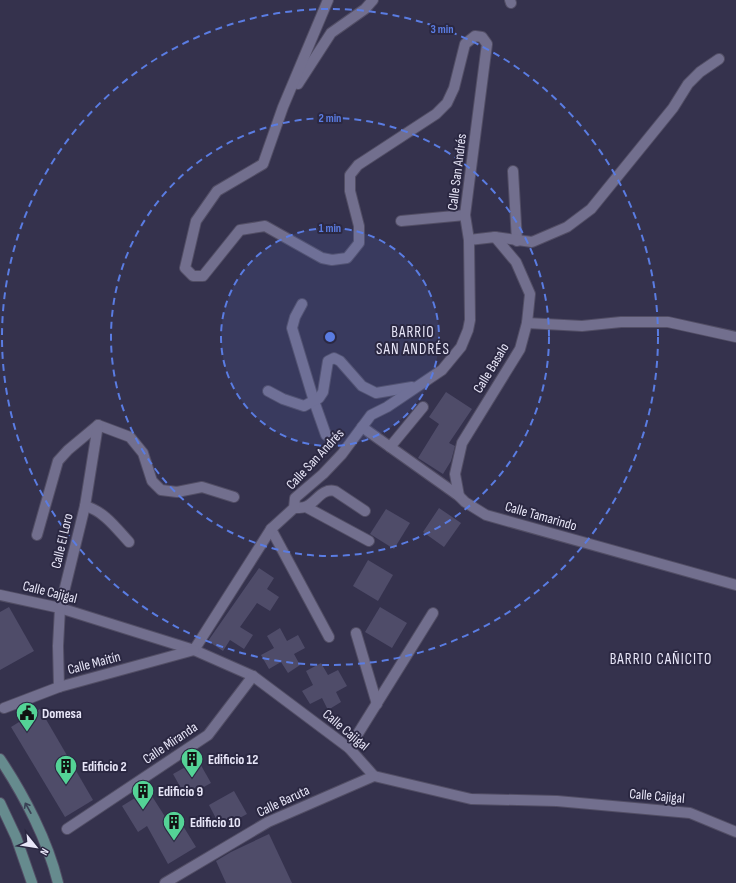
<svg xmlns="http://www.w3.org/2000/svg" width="736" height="883" font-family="'Sofia Sans Condensed',sans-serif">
	<rect width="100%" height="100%" fill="#35324d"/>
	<g fill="#4f4c69">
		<path d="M446,392L472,409L449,443L455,446L451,461L443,474L418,458L439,424L429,417Z"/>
		<path d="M439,508L461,523L444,547L423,532Z"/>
		<path d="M386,509L410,523L394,549L370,534Z"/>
		<path d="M368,560L393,575L378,601L353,586Z"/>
		<path d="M259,568L274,578L267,589L279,597L270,611L257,603L240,627L253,635L244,649L230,640L223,651L208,641Z"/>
		<path d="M9,607L34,651L0,670V612Z"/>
		<path d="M380,607L407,623L392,648L365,632Z"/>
		<path d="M280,628L287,641L298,635L305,648L294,654L300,665L288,673L281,662L269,669L261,655L274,648L267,636Z"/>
		<path d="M321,663L328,675L338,670L347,686L336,692L341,702L328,710L322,698L310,704L302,691L313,685L306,671Z"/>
		<path d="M40,709L93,800L65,817L11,727Z"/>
		<path d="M198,760L211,783L186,797L173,774Z"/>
		<path d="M148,790L171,826L180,821L196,847L168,864L147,826L138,832L122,806Z"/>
		<path d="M234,791L247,814L221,828L209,805Z"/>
		<path d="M269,834L292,883H226L216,861L231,852Z"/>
	</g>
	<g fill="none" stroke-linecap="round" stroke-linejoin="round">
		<g stroke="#524e65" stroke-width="12">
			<g id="minor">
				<path d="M510,0L511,3"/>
				<path d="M298,84L331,33L365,9L373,0"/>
				<path d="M513,171L517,241"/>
				<path d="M401,221L465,215"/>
				<path d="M495,237L532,242L567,227L591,209L673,108L688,84L700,72L719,59"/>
				<path d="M302,304L295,317L292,328L314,401L326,435"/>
				<path d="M527,323L582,326L621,322H668L736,337"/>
				<path d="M268,391L283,399L304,406L319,398L323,392L328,361L334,358L340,361L362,386L376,393L412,387"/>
				<path d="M362,427L459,496L465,502L486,515L736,585"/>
				<path d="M390,447L423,407"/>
				<path d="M459,496L455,474L462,443L520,349L527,323L530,294L516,262L495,237L469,240"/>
				<path d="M85,506C104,511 116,528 129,542"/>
				<path d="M306,507L369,541"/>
				<path d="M294,508C298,508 304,508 307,506C317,501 322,488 335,491L365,511"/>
				<path d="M271,529L329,637"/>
				<path d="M37,535L58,461L68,450L98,425L130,437L143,453L152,481L161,490L177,492L202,487L234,497"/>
				<path d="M0,595L60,608L194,650L253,676L349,748L374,776L471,799L557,801L690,813L736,832"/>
				<path d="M356,633L377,704"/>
				<path d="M194,650L271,529L294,508L295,498L323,474L342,454L371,415L387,407L442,370L461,347L468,330L470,320L469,240L465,215L487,44L482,37L475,36L465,44L454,88L447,103L436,114L358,165L350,175V191L359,226V243L347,258L332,260L322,258L265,226L240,230L203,276H193L185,268L196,221L217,191L263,164L283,107L328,0"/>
				<path d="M59,687L58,646L60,608L85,506L98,425"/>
				<path d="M4,708L59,687L194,650"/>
				<path d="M349,748L433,613"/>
				<path d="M67,829L208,735L253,676"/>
				<path d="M165,883L268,822L374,776"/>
			</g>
		</g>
		<g stroke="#524e65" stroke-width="12">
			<g id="secondary">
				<path d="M0,759C24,795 48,841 58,883"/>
				<path d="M0,803L16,837L32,883"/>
			</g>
		</g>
		<use href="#minor" stroke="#726f8e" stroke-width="10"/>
		<use href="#secondary" stroke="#668b8e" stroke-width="10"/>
	</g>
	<defs><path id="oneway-shaft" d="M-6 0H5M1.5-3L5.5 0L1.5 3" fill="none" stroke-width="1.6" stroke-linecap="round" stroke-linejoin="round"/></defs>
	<use stroke="#3a4155" href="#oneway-shaft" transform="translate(28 808) rotate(-119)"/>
	<circle cx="330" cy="337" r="109" fill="#5a7ce2" fill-opacity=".12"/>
	<g fill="none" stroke="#5a7ce2" stroke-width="2" stroke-dasharray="7 5">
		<circle cx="330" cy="337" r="109"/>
		<circle cx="330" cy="337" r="219"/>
		<circle cx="330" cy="337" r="328"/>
	</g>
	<defs>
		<g id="civic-pin" transform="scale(1.15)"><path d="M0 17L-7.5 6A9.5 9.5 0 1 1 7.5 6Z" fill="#54d396" stroke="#2b2842"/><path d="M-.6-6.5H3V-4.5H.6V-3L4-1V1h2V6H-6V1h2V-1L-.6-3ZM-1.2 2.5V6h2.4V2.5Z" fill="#111"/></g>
		<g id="building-pin" transform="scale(1.15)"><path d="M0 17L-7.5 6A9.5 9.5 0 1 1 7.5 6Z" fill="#54d396" stroke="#2b2842"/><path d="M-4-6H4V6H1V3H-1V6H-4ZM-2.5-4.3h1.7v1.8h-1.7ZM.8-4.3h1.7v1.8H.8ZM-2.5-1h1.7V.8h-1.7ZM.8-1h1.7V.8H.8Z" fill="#111"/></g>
	</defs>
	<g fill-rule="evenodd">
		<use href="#civic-pin" x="27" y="713"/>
		<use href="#building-pin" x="192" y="759"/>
		<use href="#building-pin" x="66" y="766"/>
		<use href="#building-pin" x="143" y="791"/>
		<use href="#building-pin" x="174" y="822"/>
	</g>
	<g text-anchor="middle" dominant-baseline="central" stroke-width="4" stroke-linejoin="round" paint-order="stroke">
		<g font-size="14" fill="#e8e6f8" stroke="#2b2842">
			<text transform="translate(457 172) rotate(-83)">Calle San Andrés</text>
			<text transform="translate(491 368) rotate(-59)">Calle Basalo</text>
			<text transform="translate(315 459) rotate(-47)">Calle San Andrés</text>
			<text transform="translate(541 516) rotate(16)">Calle Tamarindo</text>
			<text transform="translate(62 541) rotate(-77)">Calle El Loro</text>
			<text transform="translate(50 592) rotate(14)">Calle Cajigal</text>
			<text transform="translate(94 663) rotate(-15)">Calle Maitín</text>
			<text transform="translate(346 730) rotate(40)">Calle Cajigal</text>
			<text transform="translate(170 743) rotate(-34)">Calle Miranda</text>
			<text transform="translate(657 796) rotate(5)">Calle Cajigal</text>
			<text transform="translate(283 801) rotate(-25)">Calle Baruta</text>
		</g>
		<g font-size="14" font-weight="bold" fill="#e8e6f8" stroke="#2b2842" text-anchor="start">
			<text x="42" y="713">Domesa</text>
			<text x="208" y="759">Edificio 12</text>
			<text x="82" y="766">Edificio 2</text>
			<text x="158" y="791">Edificio 9</text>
			<text x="190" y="822">Edificio 10</text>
		</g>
		<g font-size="15" letter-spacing="1" fill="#e8e6f8" stroke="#2b2842">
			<text x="413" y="332">BARRIO<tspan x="413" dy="17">SAN ANDRÉS</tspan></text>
			<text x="661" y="659">BARRIO CAÑICITO</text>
		</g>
	</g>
	<circle cx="330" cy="337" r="6" fill="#5a7ce2" stroke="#2b2842" stroke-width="2"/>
	<g font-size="12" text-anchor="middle" font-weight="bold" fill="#5a7ce2" stroke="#2b2842" stroke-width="4" stroke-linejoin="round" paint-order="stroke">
		<text x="442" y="33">3 min</text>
		<text x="330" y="122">2 min</text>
		<text x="330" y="232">1 min</text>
	</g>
	<g transform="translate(36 847) rotate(120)" stroke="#2b2842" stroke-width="3" paint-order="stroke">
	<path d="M0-3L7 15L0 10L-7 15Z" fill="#e8e6f8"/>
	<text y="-6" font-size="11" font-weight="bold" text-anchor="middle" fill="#e8e6f8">N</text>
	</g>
</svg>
